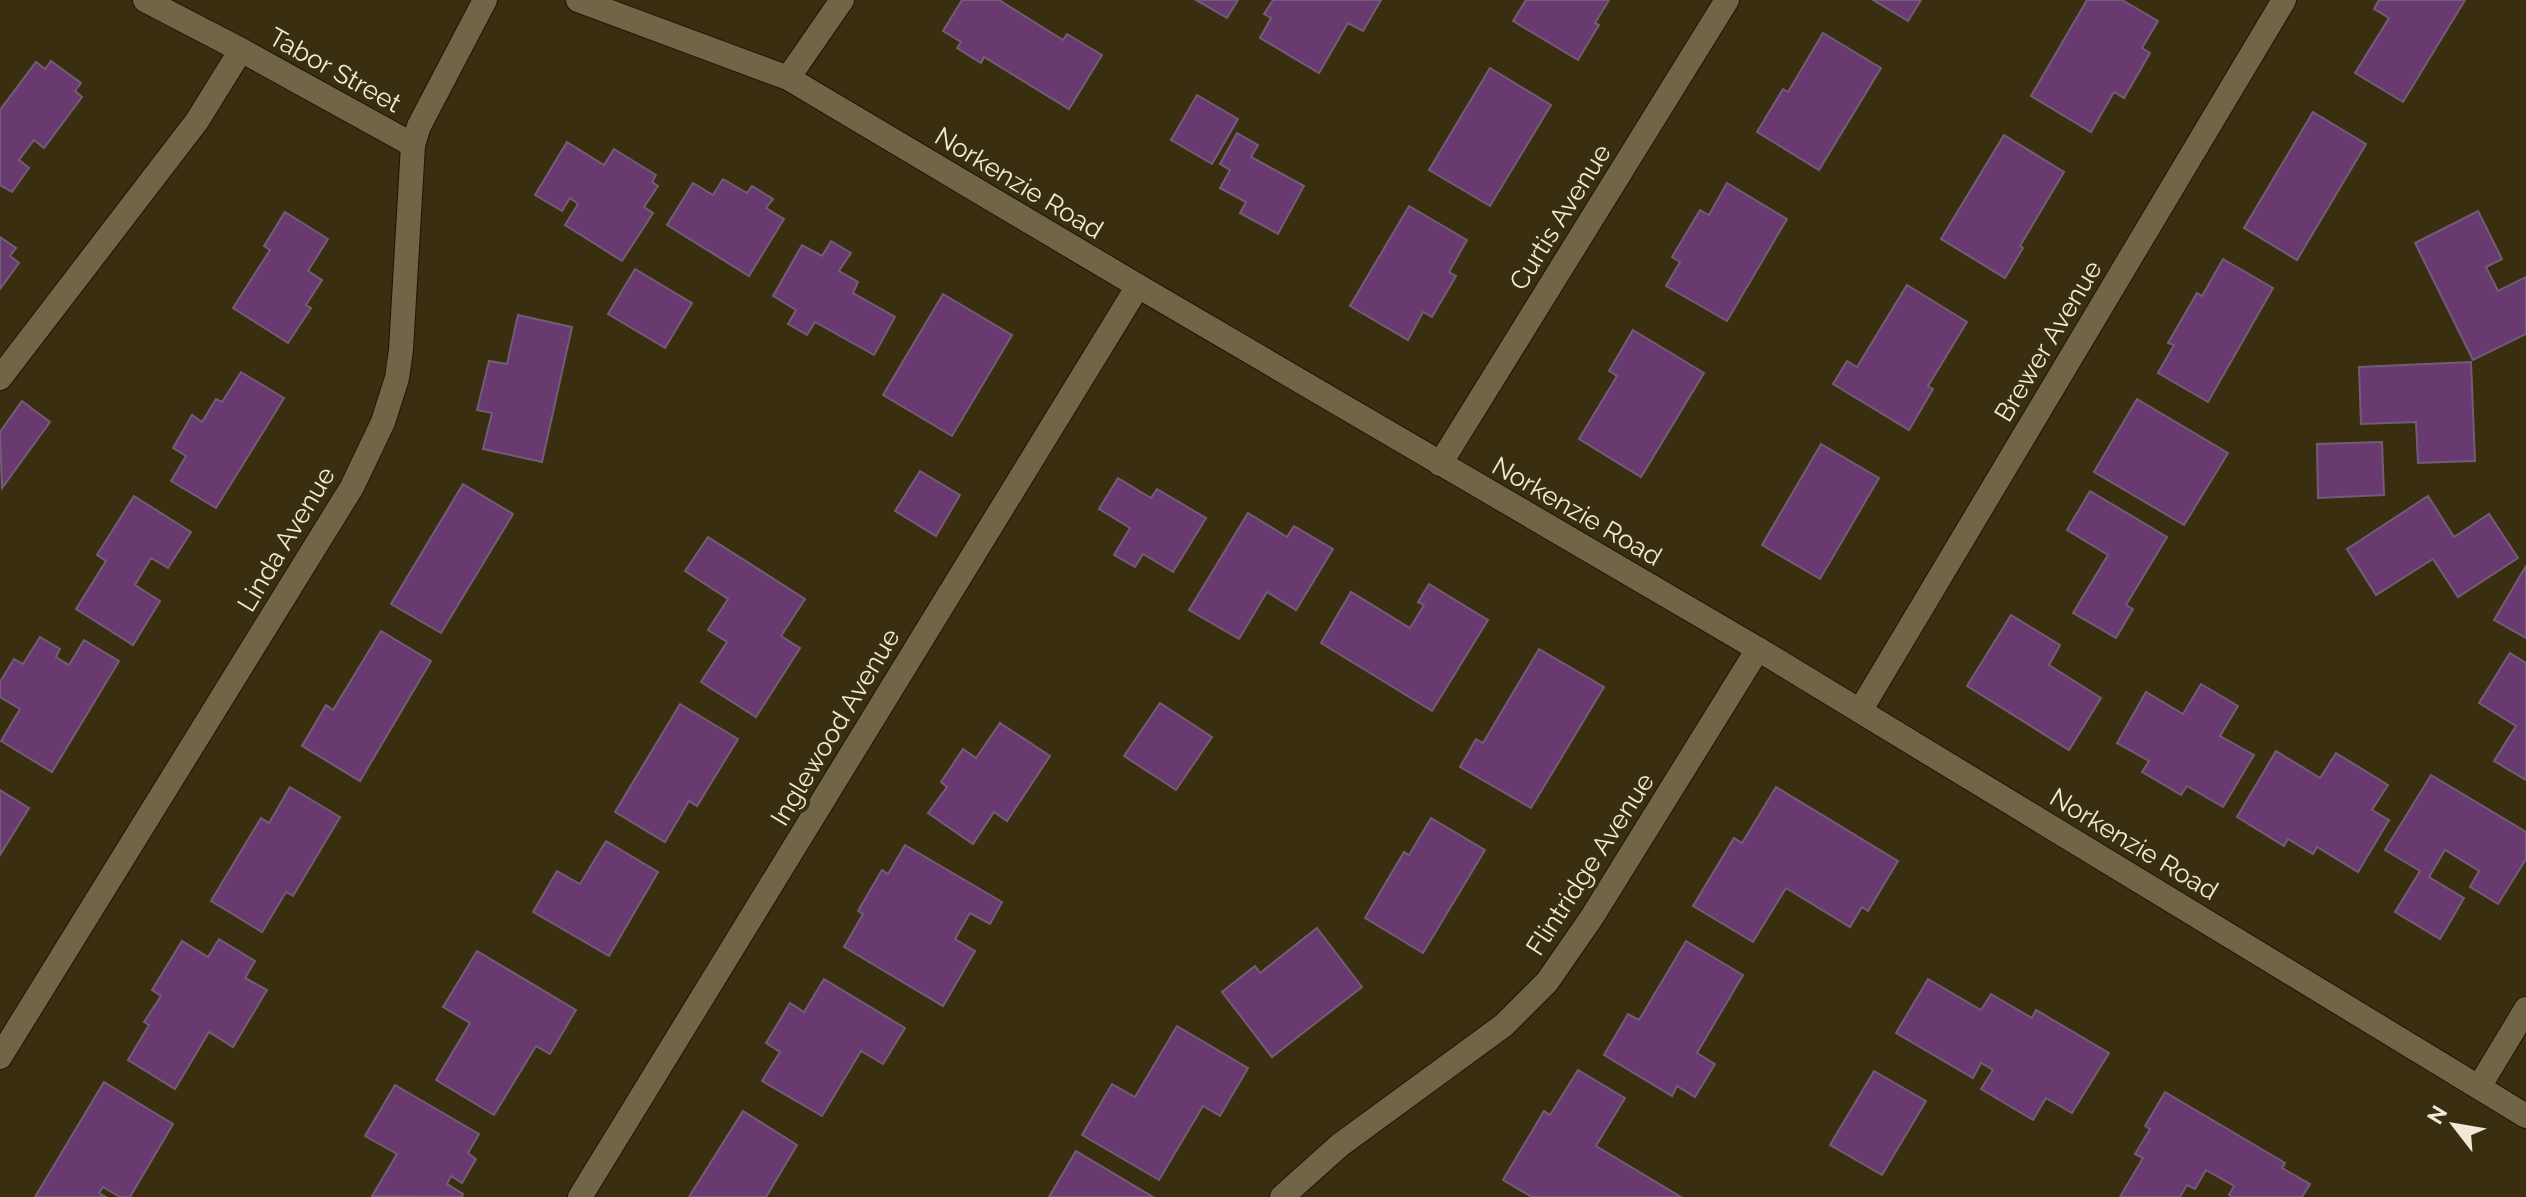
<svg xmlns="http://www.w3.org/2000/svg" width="2526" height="1197" font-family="Raleway,sans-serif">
	<rect width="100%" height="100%" fill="#392e10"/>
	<g fill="#683a70" stroke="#725c76" stroke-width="2">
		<path d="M962,0H999L1063,40L1067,34L1102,55L1069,109L984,57L981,63L957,48L961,42L943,31Z"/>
		<path d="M1196,0H1238L1227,18Z"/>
		<path d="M1273,0H1381L1363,31L1348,23L1319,73L1260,38L1271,18L1264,14Z"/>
		<path d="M1526,0H1609L1595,23L1599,25L1578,60L1513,21Z"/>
		<path d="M1873,0H1921L1908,21Z"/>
		<path d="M2087,0H2122L2158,21L2142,48L2150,53L2124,98L2114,92L2091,132L2031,96Z"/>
		<path d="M2379,0H2465L2403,102L2355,73L2389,18L2374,9Z"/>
		<path d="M1823,33L1881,68L1819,170L1757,132L1783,89L1788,92Z"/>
		<path d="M51,61L81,83L75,91L82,97L44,148L34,140L19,160L29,168L12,192L0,185V110L36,62L45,69Z"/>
		<path d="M1490,68L1551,105L1490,206L1429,170Z"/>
		<path d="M1197,95L1238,119L1212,164L1171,140Z"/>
		<path d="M2313,112L2366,144L2297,260L2244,228Z"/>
		<path d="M1237,133L1258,145L1251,157L1304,186L1278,234L1240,213L1246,202L1220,188L1230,170L1220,164Z"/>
		<path d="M2004,135L2064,172L2020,246L2023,248L2005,278L1941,239Z"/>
		<path d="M567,142L604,165L614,149L656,175L652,182L658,186L644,207L653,213L622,261L565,225L578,204L570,198L562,211L535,195Z"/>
		<path d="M723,179L747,193L752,186L773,199L766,208L784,219L749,276L667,225L693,183L713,195Z"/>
		<path d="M1727,183L1787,219L1727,321L1666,286L1680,262L1672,257L1700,210L1709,215Z"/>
		<path d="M1409,206L1467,240L1449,272L1456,276L1432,317L1423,312L1408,340L1350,306Z"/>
		<path d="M2478,211L2502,259L2486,267L2498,291L2526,277V334L2473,360L2415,243Z"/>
		<path d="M285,212L328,239L308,271L322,280L306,305L311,308L288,343L233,308L270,250L264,246Z"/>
		<path d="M0,237L16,248L10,256L19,263L0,289Z"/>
		<path d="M831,241L851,253L839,271L858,282L853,293L895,317L874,355L815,322L807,335L788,324L796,310L773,296L802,245L822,256Z"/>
		<path d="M2223,259L2273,288L2208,402L2158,373L2174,345L2168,343L2197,293L2202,296Z"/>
		<path d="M635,269L692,303L665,348L608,314Z"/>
		<path d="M1907,285L1967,322L1928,386L1933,389L1909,430L1833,384L1847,361L1857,367Z"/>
		<path d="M943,294L1012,335L952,436L883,395Z"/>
		<path d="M518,315L572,327L542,462L483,449L492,413L477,410L489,361L507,364Z"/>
		<path d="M1633,330L1704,373L1641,477L1579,439L1617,376L1609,371Z"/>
		<path d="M2471,362L2475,461L2418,463L2416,422L2361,424L2359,367Z"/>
		<path d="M241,372L284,398L216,508L171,481L186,456L173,448L192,415L202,422L216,399L222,402Z"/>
		<path d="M2137,399L2228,453L2184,525L2094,472Z"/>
		<path d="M22,401L50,422L2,488L0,432Z"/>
		<path d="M2382,442L2384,495L2318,498L2317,444Z"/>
		<path d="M1821,444L1879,478L1820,579L1762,545Z"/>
		<path d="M920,471L960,495L936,536L895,511Z"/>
		<path d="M1118,478L1151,498L1157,489L1206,518L1173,572L1143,554L1135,567L1114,555L1130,528L1099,509Z"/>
		<path d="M463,484L513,514L441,633L391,604Z"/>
		<path d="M2090,491L2167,537L2126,605L2133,609L2116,638L2073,613L2108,555L2067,530Z"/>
		<path d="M134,496L191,532L168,568L151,558L135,585L160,601L133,645L76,609L106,561L97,555Z"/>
		<path d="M2428,496L2454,537L2489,514L2518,558L2458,597L2433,559L2376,595L2347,549Z"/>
		<path d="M1248,513L1287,537L1294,526L1333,549L1296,610L1267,592L1239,639L1189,610Z"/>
		<path d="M708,537L805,599L781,636L800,648L756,717L701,682L727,642L708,630L728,599L685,571Z"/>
		<path d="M2526,566V638L2494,620Z"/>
		<path d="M1429,584L1488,620L1432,711L1321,643L1351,592L1410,628L1424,605L1418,602Z"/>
		<path d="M2011,615L2060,645L2049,665L2101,698L2069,750L1967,686Z"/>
		<path d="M381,631L431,661L360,781L302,746L326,705L333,710Z"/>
		<path d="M40,637L60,649L56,657L69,665L84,640L119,661L52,772L1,741L20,709L0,697V682L14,659L23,664Z"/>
		<path d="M1539,649L1604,687L1531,808L1460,767L1476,739L1483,743Z"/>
		<path d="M2510,653L2526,663V780L2494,761L2516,726L2479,703Z"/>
		<path d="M2201,684L2238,706L2220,736L2254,755L2223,807L2187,786L2181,795L2142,772L2149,761L2117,743L2146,692L2183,714Z"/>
		<path d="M1160,703L1212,737L1176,790L1124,756Z"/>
		<path d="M680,704L738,739L697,806L689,801L665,842L615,812Z"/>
		<path d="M1000,723L1050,756L1007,821L994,812L973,844L928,813L947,787L941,782L963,749L976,758Z"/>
		<path d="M2276,751L2320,778L2336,753L2388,785L2372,810L2389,820L2358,872L2317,847L2313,854L2288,839L2284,846L2237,817Z"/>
		<path d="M2431,775L2526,832V859L2498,904L2470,887L2479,871L2445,850L2429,877L2464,898L2440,939L2395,912L2420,871L2385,850Z"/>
		<path d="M290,787L340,817L293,896L286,892L262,932L211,901L261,818L269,823Z"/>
		<path d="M1776,787L1898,861L1868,911L1862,907L1850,927L1786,888L1753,942L1693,906L1734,838L1742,843Z"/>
		<path d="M0,790L29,808L0,855Z"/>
		<path d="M1431,818L1485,850L1423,953L1365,918L1404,852L1409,855Z"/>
		<path d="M606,841L658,872L609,956L533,912L557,871L580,884Z"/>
		<path d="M905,845L1002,902L990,924L970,913L955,939L975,951L943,1006L844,947L863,914L858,911L882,870L888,874Z"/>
		<path d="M1317,928L1362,987L1272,1057L1222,992L1255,966L1260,973Z"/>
		<path d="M219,939L255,961L245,978L267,990L233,1047L209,1032L175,1089L128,1060L149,1025L144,1022L161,996L152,990L182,941L208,957Z"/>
		<path d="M1686,941L1743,975L1697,1053L1715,1064L1695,1097L1677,1086L1672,1096L1604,1055L1628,1014L1639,1020Z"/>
		<path d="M477,951L576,1010L550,1054L536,1046L494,1115L436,1080L470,1023L443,1007Z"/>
		<path d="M824,979L905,1028L883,1064L861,1051L822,1116L762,1081L780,1052L766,1043L790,1003L804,1012Z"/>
		<path d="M1928,979L1981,1010L1991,994L2032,1018L2036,1010L2109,1053L2072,1113L2046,1098L2033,1120L1981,1089L1993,1070L1981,1063L1973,1078L1896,1033Z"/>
		<path d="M1177,1026L1248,1068L1220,1116L1203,1106L1159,1180L1082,1135L1112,1084L1135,1097Z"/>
		<path d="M1578,1070L1625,1098L1596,1146L1681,1197H1532L1503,1180L1544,1111L1550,1115Z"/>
		<path d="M1874,1071L1926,1101L1882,1175L1830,1145Z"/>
		<path d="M104,1082L173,1124L130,1197H120L103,1187L99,1193L106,1197H35Z"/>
		<path d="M395,1085L479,1134L468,1153L476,1159L462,1183L451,1176L447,1184L463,1194L462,1197L372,1196L397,1154L365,1136Z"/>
		<path d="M2165,1092L2285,1163L2282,1168L2310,1184L2302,1197H2232L2229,1195L2234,1186L2206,1170L2195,1189L2187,1185L2180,1197H2120L2143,1158L2135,1154L2150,1129L2145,1126Z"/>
		<path d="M743,1111L797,1145L766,1197H689Z"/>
		<path d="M1076,1151L1153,1197H1049Z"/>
	</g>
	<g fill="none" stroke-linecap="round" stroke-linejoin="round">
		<g stroke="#201600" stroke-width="26">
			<path id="lane" d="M0,378L197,121L241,50L145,0"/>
		</g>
		<g stroke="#201600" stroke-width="26">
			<g id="street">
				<path d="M241,50L413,145"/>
				<path d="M788,78L842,0"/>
				<path d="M1440,464L1727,0"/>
				<path d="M1860,711L2284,0"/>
				<path d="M0,1057L352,487L383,422L397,378L401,350L413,145L419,126L485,0"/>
				<path d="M2479,1087L2526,1009"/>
				<path d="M580,1197L1138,286"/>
				<path d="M1282,1197L1340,1145L1504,1025L1547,982L1592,917L1758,649"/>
			</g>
		</g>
		<g stroke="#201600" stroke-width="26">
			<path id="secondary" d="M578,0L788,78L1138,286L1758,649L2526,1116"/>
		</g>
		<use href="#lane" stroke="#706546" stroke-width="24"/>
		<use href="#street" stroke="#706546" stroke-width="24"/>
		<use href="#secondary" stroke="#706546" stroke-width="24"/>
	</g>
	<g text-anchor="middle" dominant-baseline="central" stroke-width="8" stroke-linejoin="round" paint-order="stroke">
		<g font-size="26" fill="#f0e9d8" stroke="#392e10">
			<text transform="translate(335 70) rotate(29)">Tabor Street</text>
			<text transform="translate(1019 183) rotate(31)">Norkenzie Road</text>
			<text transform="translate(1560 217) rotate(-58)">Curtis Avenue</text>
			<text transform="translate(2048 341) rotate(-59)">Brewer Avenue</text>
			<text transform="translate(1577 511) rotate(30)">Norkenzie Road</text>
			<text transform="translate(286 539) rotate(-59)">Linda Avenue</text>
			<text transform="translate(835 727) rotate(-59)">Inglewood Avenue</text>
			<text transform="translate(2134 844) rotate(31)">Norkenzie Road</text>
			<text transform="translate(1590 864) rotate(-57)">Flintridge Avenue</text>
		</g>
	</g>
	<g transform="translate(2454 1125) rotate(301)" stroke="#392e10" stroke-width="6" paint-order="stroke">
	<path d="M0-6L14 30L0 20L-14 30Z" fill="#f0e9d8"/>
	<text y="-12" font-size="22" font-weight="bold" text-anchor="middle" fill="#f0e9d8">N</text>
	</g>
</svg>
